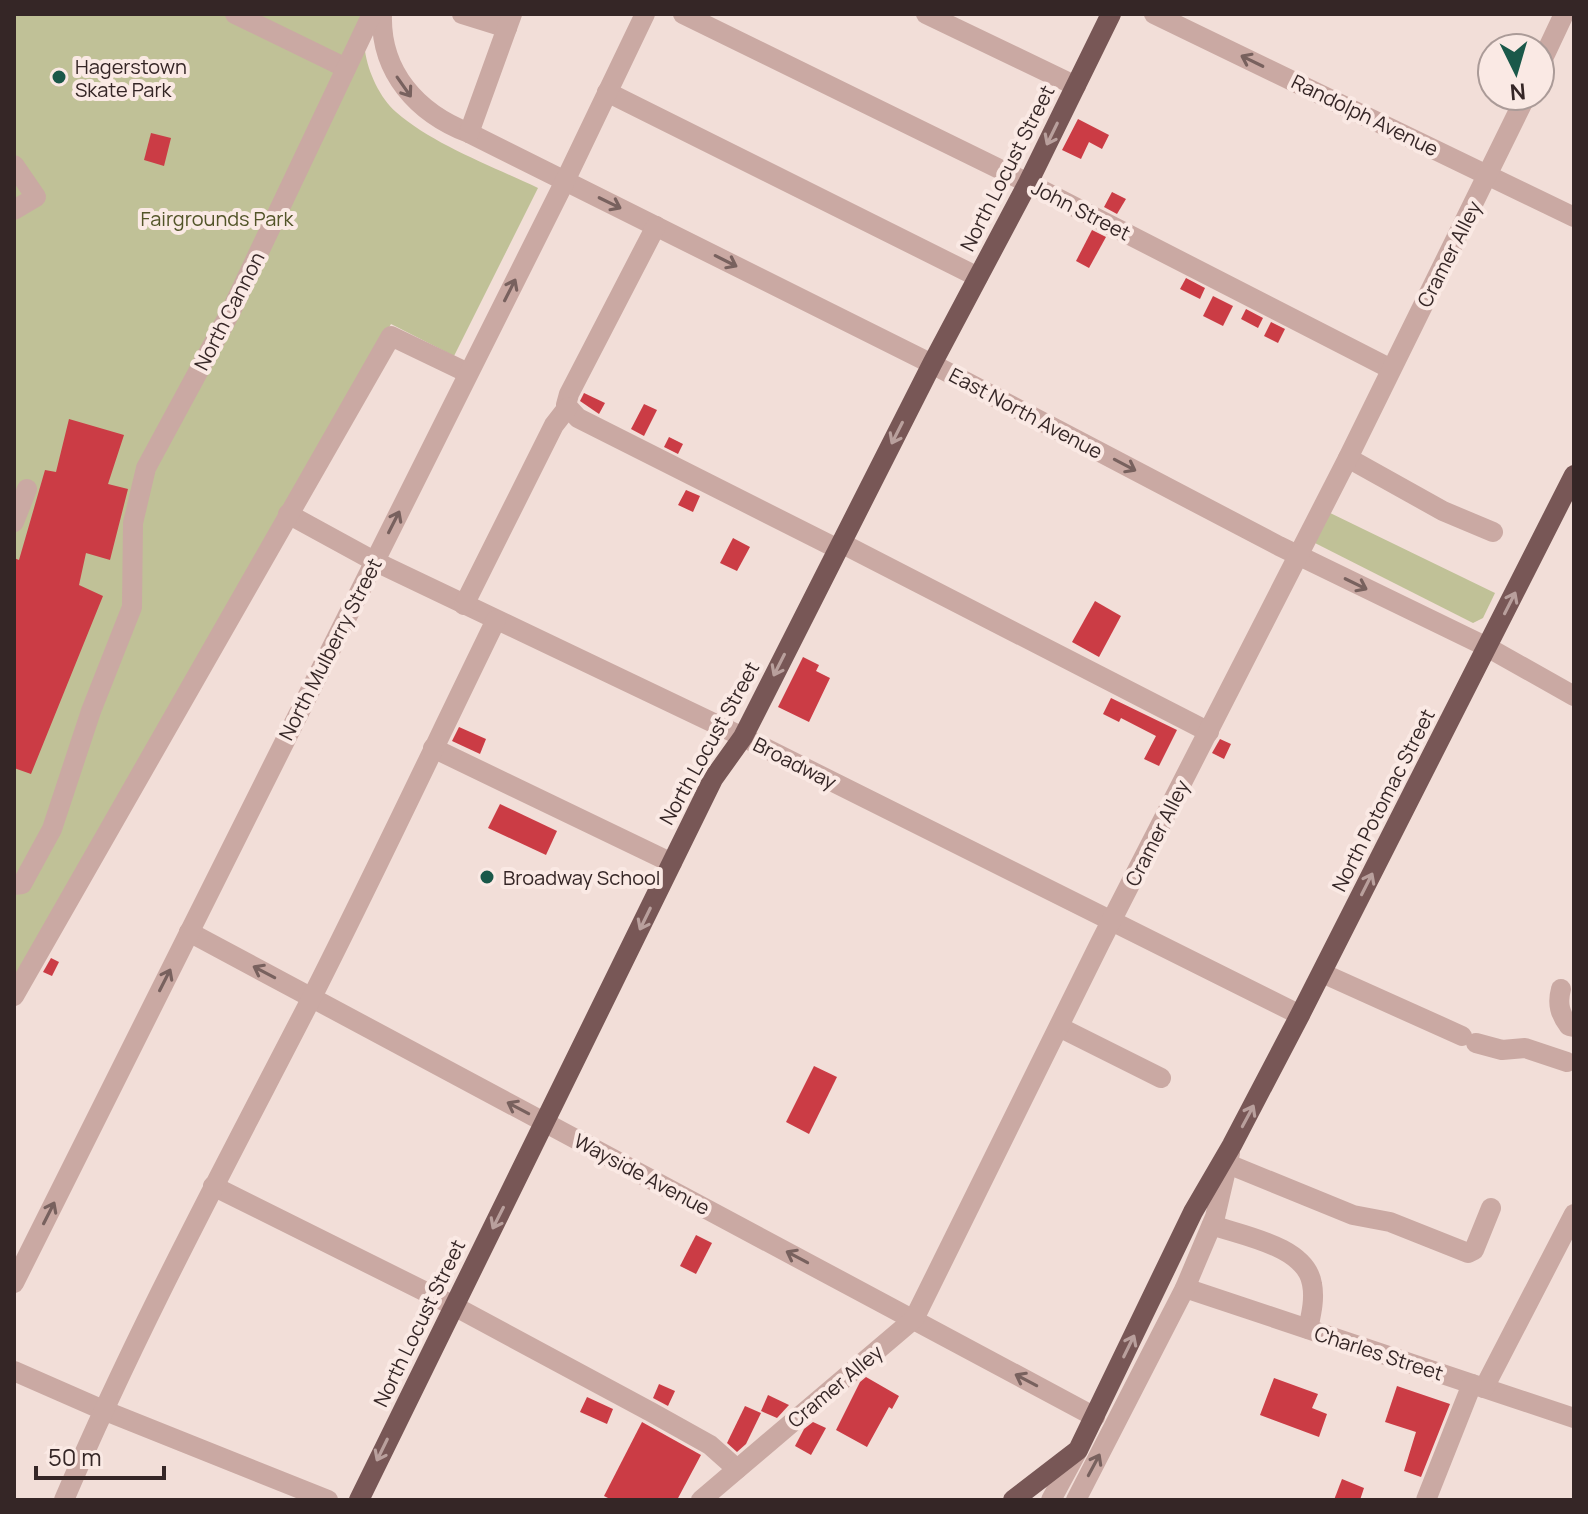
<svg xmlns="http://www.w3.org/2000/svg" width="1588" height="1514" font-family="Manrope,sans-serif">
	<rect width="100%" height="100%" fill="#f2ded8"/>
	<g fill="#c0c197">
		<path d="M14,14H365C365,26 363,40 365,51C368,72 380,98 396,112C432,144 494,167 538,188L454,356L391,324L14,978Z"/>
		<path d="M1324,510L1495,593L1483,618L1473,623L1309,540Z"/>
	</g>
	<g fill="#cb3c45">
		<path d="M1078,119L1109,135L1102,149L1089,142L1081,159L1062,150Z"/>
		<path d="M151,133L171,138L164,166L144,160Z"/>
		<path d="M1112,192L1126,199L1117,214L1104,207Z"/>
		<path d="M1092,230L1106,237L1089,268L1076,261Z"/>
		<path d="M1186,278L1205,288L1200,299L1180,289Z"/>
		<path d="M1213,296L1233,306L1223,326L1203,316Z"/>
		<path d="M1246,309L1263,318L1258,328L1241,319Z"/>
		<path d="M1271,322L1285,329L1278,343L1264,336Z"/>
		<path d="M584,393L605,403L599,414L580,401Z"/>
		<path d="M644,404L657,410L644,436L631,429Z"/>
		<path d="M69,419L124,435L108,484L128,489L110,560L86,553L79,585L103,596L31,774L14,768V558L19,560L45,470L56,472Z"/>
		<path d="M669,437L683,444L678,454L664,447Z"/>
		<path d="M686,490L700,496L693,512L678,505Z"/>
		<path d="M733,538L750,547L737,571L720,563Z"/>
		<path d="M1095,601L1121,616L1099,657L1072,642Z"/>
		<path d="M803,657L819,665L816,671L830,678L809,722L778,707Z"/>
		<path d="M1111,698L1177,730L1159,766L1144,759L1156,736L1121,718L1119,722L1103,714Z"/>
		<path d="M459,727L486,739L480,754L452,741Z"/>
		<path d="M1220,739L1231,744L1224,759L1212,753Z"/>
		<path d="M500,804L557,831L546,855L488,828Z"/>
		<path d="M51,958L59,962L52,976L43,972Z"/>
		<path d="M814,1066L837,1077L809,1134L786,1122Z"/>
		<path d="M696,1235L712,1243L696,1274L680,1266Z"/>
		<path d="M866,1377L899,1396L892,1409L889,1407L867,1447L836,1430L860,1382Z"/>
		<path d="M1274,1378L1318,1394L1312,1408L1327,1414L1319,1437L1260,1415Z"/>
		<path d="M659,1384L675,1391L668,1406L653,1398Z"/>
		<path d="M1397,1386L1450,1404L1421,1477L1404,1471L1416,1432L1385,1422Z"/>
		<path d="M768,1395L789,1405L777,1418L761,1411Z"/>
		<path d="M587,1397L613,1409L607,1424L580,1412Z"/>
		<path d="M745,1406L761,1413L746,1444L737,1452L727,1443Z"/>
		<path d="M642,1422L701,1455L677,1500H612L604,1496Z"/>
		<path d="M813,1422L826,1428L811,1455L795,1446L804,1429Z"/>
		<path d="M1342,1479L1364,1488L1360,1500H1334Z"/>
	</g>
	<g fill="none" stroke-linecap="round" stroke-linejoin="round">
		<g stroke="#caa9a3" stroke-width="20">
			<path d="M235,14L346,68"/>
			<path d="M382,14C380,72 417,113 469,133L932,364L1279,546L1487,647L1574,696"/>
			<path d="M462,14L507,28"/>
			<path d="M683,14L1028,183L1391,369"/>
			<path d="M926,14L1076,86"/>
			<path d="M1154,14L1574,217"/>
			<path d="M1540,65L1564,14"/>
			<path d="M607,92L978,277"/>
			<path d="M469,133L512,14"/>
			<path d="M14,165L36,197L14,210"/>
			<path d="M656,226L569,394L566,405L578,418L838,549"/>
			<path d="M1348,458L1443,511L1493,532"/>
			<path d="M288,514L374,561L743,737L1300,1015"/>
			<path d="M14,522L27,489"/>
			<path d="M841,543L1209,732"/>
			<path d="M464,605L554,425L568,407"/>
			<path d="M433,748L672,863"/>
			<path d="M14,885L22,884L52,829L91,711L132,607L133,523L146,468L231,311L372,14"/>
			<path d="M189,932L1095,1417"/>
			<path d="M1322,973L1462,1036"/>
			<path d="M1561,989C1557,1004 1560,1014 1569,1026L1574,1027"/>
			<path d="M14,996L391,336L468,373"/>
			<path d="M1059,1027L1161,1078"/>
			<path d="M1476,1043L1502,1050L1525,1048L1567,1062"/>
			<path d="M1228,1164L1353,1215L1390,1222L1468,1253L1474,1250L1491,1208"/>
			<path d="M213,1186L454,1306L651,1412L710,1445L737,1469"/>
			<path d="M1212,1225C1243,1236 1306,1246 1312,1284C1315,1299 1311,1315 1308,1329"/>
			<path d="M14,1283L565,181L645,14"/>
			<path d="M1185,1288L1574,1418"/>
			<path d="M14,1371L103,1410L328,1500"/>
			<path d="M1484,1388L1574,1214"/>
			<path d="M64,1500C137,1329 225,1166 310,1001C374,875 434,747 496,620"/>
			<path d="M701,1500L914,1319L1100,943L1348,458L1526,96"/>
			<path d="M1051,1500L1078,1450"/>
			<path d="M1076,1500L1185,1288L1215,1217L1230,1153"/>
			<path d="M1426,1500L1472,1384"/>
		</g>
		<g stroke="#785756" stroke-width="20">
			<path d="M359,1500L713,779L743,737L932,364L1028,183L1111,14"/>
			<path d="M1013,1500L1078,1450L1193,1212L1232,1145L1300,1015L1574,475"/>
		</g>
	</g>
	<defs><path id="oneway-shaft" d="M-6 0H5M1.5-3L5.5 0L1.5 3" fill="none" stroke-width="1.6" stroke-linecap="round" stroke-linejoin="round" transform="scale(2)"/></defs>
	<g stroke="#78615e">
		<use href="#oneway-shaft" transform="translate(1252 61) rotate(-154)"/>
		<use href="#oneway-shaft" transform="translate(404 87) rotate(55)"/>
		<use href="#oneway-shaft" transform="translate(610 203) rotate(26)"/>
		<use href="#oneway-shaft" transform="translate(726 261) rotate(27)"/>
		<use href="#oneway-shaft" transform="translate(510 290) rotate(-63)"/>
		<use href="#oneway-shaft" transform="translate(1125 465) rotate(28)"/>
		<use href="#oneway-shaft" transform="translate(394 522) rotate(-63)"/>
		<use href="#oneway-shaft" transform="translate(1356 584) rotate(26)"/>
		<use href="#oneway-shaft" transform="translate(264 972) rotate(-152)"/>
		<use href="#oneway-shaft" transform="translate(165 980) rotate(-63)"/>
		<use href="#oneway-shaft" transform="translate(518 1108) rotate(-152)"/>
		<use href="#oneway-shaft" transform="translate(49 1213) rotate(-63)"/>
		<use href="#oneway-shaft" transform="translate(797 1257) rotate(-152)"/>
		<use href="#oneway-shaft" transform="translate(1026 1380) rotate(-152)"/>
		<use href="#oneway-shaft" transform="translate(1094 1465) rotate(-62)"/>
	</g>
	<g stroke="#b9a09d">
		<use href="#oneway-shaft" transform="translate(1052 134) rotate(116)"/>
		<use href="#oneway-shaft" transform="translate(897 433) rotate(117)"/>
		<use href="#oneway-shaft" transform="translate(1510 603) rotate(-63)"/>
		<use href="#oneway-shaft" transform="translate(779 665) rotate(117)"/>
		<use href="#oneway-shaft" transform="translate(1367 884) rotate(-63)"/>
		<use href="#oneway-shaft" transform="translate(645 919) rotate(116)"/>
		<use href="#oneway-shaft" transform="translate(1248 1116) rotate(-62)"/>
		<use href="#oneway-shaft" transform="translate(498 1218) rotate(117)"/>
		<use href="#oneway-shaft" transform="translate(1129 1346) rotate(-64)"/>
		<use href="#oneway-shaft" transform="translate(382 1450) rotate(116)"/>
	</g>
	<g fill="#1a5849" stroke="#fae9e4" stroke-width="3">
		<circle cx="59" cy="77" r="8"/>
		<circle cx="487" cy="877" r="8"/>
	</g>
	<g text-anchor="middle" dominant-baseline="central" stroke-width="8" stroke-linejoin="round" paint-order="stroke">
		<g font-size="20" fill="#352626" stroke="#fae9e4" text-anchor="start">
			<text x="75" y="66">Hagerstown<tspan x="75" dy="23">Skate Park</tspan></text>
			<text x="503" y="877">Broadway School</text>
		</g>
		<g font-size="20" fill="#352626" stroke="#fae9e4">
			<text transform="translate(1365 115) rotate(26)">Randolph Avenue</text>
			<text transform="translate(1007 168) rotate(-63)">North Locust Street</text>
			<text transform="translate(1081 210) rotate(27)">John Street</text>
			<text transform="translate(1449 254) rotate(-63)">Cramer Alley</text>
			<text transform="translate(229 311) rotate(-63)">North Cannon</text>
			<text transform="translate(1026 413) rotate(28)">East North Avenue</text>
			<text transform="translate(330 649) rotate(-63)">North Mulberry Street</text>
			<text transform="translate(709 743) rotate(-61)">North Locust Street</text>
			<text transform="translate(795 763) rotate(27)">Broadway</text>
			<text transform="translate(1383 800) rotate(-63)">North Potomac Street</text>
			<text transform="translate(1157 833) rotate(-63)">Cramer Alley</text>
			<text transform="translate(642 1174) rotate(28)">Wayside Avenue</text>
			<text transform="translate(419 1323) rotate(-64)">North Locust Street</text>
			<text transform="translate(1379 1353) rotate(18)">Charles Street</text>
			<text transform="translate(835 1386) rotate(-40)">Cramer Alley</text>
		</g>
		<g font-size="20" fill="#525428" stroke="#fae9e4">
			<text x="217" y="218">Fairgrounds Park</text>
		</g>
	</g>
	<rect width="1588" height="1514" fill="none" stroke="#352626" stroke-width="32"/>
	<g transform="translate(1516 72) rotate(175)"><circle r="38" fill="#fae9e4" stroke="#ab9b98" stroke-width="2"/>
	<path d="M0-6L14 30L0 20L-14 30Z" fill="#1a5849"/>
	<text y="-12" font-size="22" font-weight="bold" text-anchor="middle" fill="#352626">N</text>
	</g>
	<path d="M36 1466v12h128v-12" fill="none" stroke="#352626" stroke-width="4"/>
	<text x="48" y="1466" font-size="24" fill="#352626" stroke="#fae9e4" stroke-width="6" paint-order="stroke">50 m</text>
</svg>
